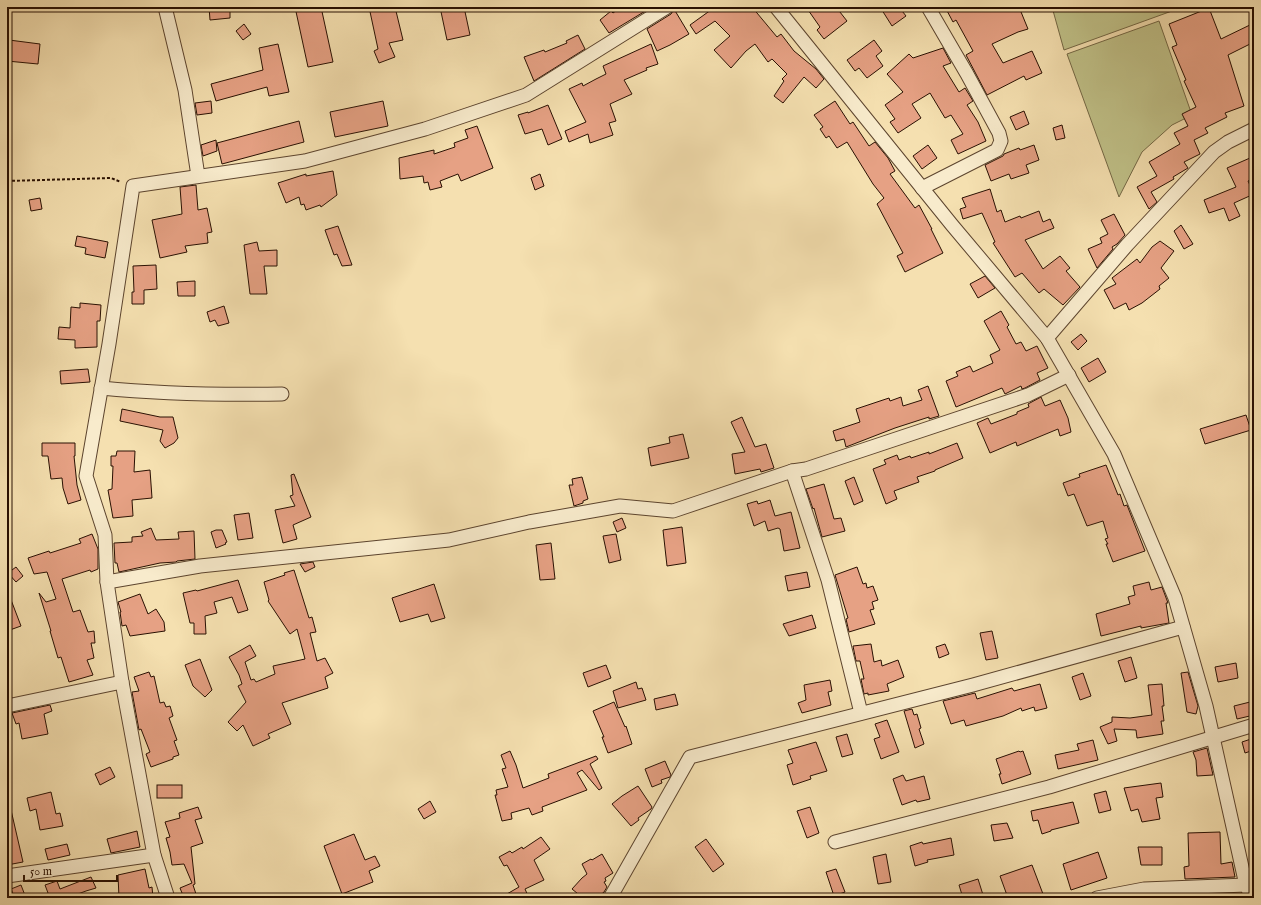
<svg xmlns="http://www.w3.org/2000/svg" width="1261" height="905" font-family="'IM FELL English',serif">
	<rect width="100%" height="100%" fill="#f5e0b0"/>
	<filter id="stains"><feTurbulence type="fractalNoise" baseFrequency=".005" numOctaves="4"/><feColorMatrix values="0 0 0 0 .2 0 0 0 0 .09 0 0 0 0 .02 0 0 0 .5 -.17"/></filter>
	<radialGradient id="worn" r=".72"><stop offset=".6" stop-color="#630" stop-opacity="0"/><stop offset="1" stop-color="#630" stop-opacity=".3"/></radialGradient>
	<g fill="#c0c188" stroke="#746845">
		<path d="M1052,7H1183L1064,50Z"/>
		<path d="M1159,21L1192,115L1172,125L1142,152L1119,197L1067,54Z"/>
	</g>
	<g fill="#e6a184" stroke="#291002">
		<path d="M209,7H230V18L210,20Z"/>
		<path d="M295,7H321L333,62L308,67Z"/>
		<path d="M369,7H395L403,40L389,43L395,57L379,63L374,51L378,49Z"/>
		<path d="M440,7H464L470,35L447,40Z"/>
		<path d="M621,7H652L609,33L600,20L611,11L613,13Z"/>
		<path d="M715,7H752L777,37L781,34L794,51L816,69L824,79L816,88L804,77L783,103L774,96L784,81L782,79L787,74L772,59L768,62L755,44L746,51L731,68L714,50L730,36L715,21L696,34L690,25Z"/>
		<path d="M806,7H836L847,21L824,39L817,30L820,27Z"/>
		<path d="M880,7H899L906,16L892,26Z"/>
		<path d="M945,7H1019L1028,29L1018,32L992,44L1003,63L1032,51L1042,73L1026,80L1024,76L987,95L966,55L973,51L956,20L953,22Z"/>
		<path d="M1209,8L1221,39L1254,23V42L1228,55L1244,106L1225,113L1227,117L1205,128L1208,133L1194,140L1200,154L1184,162L1188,168L1173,177L1174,179L1151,192L1157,202L1149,209L1137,187L1157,176L1149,162L1180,144L1174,133L1188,126L1182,114L1196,107L1184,81L1186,80L1172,47L1177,45L1169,24Z"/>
		<path d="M674,9L689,34L670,45L657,51L647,29L671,14Z"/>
		<path d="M244,24L251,34L243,40L236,31Z"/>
		<path d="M578,35L585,49L534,81L524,57L544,50L545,52L567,43L566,41Z"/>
		<path d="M9,40L40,44L38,64L7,61Z"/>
		<path d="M874,40L882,51L876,56L883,66L867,78L859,68L855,71L847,60Z"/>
		<path d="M278,44L289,92L269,96L267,87L216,101L211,84L263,70L259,48Z"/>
		<path d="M651,44L658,64L646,68L647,70L624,80L632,94L610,104L616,121L609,123L613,135L590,143L588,134L569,142L565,131L586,122L569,89L582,83L583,86L596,79L606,74L603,66Z"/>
		<path d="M943,48L951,63L943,66L959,92L965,88L973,101L967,105L978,122L986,141L958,154L951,140L963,134L951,115L945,118L930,93L912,104L921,118L898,133L890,122L895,119L885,105L903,92L887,74L909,54L913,58Z"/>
		<path d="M211,101L212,113L197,115L195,103Z"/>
		<path d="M383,101L388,126L335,137L330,112Z"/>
		<path d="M835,101L850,124L853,122L869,146L875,142L888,158L895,171L890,174L915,208L919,205L932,229H931L943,253L905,272L897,256L903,253L877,204L884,198L873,184L847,142L837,148L829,136L826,138L820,129L823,127L814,115Z"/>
		<path d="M548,105L562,139L548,145L542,129L525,134L518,115L528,112V113Z"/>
		<path d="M1024,111L1029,124L1016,130L1010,117Z"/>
		<path d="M299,121L304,142L222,164L217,143Z"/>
		<path d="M1062,125L1065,138L1056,140L1053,128Z"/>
		<path d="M477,126L493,168L461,181L458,174L440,181L442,187L430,190L428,182L424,183L423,176L400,179L399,158L434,150V154L455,147L454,143L468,138L465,130Z"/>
		<path d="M216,140L217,151L203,156L201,145Z"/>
		<path d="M928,145L937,158L922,169L913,156Z"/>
		<path d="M1034,145L1039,160L1026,165L1029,173L1011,179L1009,174L991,181L985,165L1003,156L1004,154L1019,148L1020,150Z"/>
		<path d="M1250,158L1254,166V178L1248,181L1254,194L1234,203L1240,216L1229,221L1224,208L1209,213L1204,200L1236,187L1227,168Z"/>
		<path d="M333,171L337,195L321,207L320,205L306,210L304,204L301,205L299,197L286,203L278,183L306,174V176Z"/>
		<path d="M540,174L544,186L535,190L531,178Z"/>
		<path d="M196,185L198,210L207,208L212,232L207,233L208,243L185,246L187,252L160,258L152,220L182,214L180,187Z"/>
		<path d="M990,189L997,212L1001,210L1005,222L1020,216L1021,218L1039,211L1043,222L1050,219L1054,228L1025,240L1043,269L1060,256L1070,268L1066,271L1080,287L1063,305L1044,289L1039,293L1022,273L1015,277L993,243L995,242L982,213L963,219L960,209L966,207L962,198Z"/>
		<path d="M40,198L42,209L31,211L29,200Z"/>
		<path d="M1114,214L1125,235L1117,244L1112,247L1113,249L1097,268L1088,249L1102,243L1100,238L1108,234L1101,220Z"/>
		<path d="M1181,225L1193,244L1184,249L1174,231Z"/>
		<path d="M338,226L349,257L352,265L342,266L337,254L334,255L325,230Z"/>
		<path d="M77,236L108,242L105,258L85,254L86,248L75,246Z"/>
		<path d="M1160,241L1174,251L1161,268L1169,278L1159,286L1160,289L1142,303L1129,310L1126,303L1114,309L1104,290L1116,284L1112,278L1137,259L1140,263L1152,247Z"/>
		<path d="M257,242L259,251L277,250V266H264L267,294H250L244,245Z"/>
		<path d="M156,265L157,289L144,290V304H132V292H134L133,266Z"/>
		<path d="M985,276L995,288L978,298L970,284Z"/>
		<path d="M195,281V296H178L177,282Z"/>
		<path d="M80,303L101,305L100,321H97V347L75,348V340L58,339L59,327L70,328L71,307L80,308Z"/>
		<path d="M224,306L229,323L218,326L215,320L210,322L207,312Z"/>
		<path d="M1001,311L1009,325L1007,327L1016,344L1021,342L1026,351L1037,346L1048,368L1037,373L1040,380L1025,388L1022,389L1021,386L1005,394L1002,388L956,407L946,381L958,376L956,372L970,366L973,372L993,363L990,355L1000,350L984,321Z"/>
		<path d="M1081,334L1087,341L1078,350L1071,342Z"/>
		<path d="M1098,358L1106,372L1089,382L1081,368Z"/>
		<path d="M88,369L90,382L61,384L60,371Z"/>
		<path d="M928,386L939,416L929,419V417L895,428L846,447L844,439L836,441L833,431L860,422L856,409L889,398L890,401L901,397L903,406L922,400L918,390Z"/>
		<path d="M1041,397L1045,406L1060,400L1068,418L1071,432L1060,436L1058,429L1017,446L1016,442L990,453L977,423L988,418L991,424L1017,414V412L1029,407L1028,404Z"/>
		<path d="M122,409L160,417H173L178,438L174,443L165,448L160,441L163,430L120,421Z"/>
		<path d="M1246,415L1251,430L1205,444L1200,429Z"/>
		<path d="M742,417L755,447L766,444L774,468L761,472L760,469L735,474L732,454L745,452L731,422Z"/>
		<path d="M683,434L689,458L651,466L648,448L670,443L669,437Z"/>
		<path d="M42,443H75V456H74L77,485L81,500L68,504L63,488L62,478L51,479L48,456H42Z"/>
		<path d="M957,443L963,458L935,470V471L917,477L919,482L894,491L897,499L886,504L873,469L886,464L884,460L897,455L899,460L910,456L911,458L929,452V454Z"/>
		<path d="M117,451H135L134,472L150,470L152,498L132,500L133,516L113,518L108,490L112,489L113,466H111V456H116Z"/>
		<path d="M1106,465L1118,495L1120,494L1124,506L1127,505L1145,551L1113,562L1106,544H1108L1105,539L1108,538L1103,521L1087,526L1074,494L1068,496L1063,483L1080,477L1079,474Z"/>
		<path d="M294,474L311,517L293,525L297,539L283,543L275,510L295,506L290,496L293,495L291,475Z"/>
		<path d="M582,477L588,499L583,501V503L574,506L569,485H573L572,479Z"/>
		<path d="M854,477L863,501L854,505L845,481Z"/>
		<path d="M824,484L834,519L841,518L845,531L822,537L814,508L813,509L806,489Z"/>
		<path d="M770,500L775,516L791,512L800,548L784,551L780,529L778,528L768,531L765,521L754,526L747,504L757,501L758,504Z"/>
		<path d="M249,513L253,538L238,540L234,515Z"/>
		<path d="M622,518L626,528L617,532L613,522Z"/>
		<path d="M682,527L686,563L667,566L663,530Z"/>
		<path d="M151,528L156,540L179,539L178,532L194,531L195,559L177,561L176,562L160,563L119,572L117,563H115L114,543L132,542V537L143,536L141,532Z"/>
		<path d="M216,530H222L227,542L225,543L226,544L216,548L211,532Z"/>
		<path d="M92,534L98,549V569L91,572L90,570L62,579L73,612L80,610L88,632L94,631L95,643H91L94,658L87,660L93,675L69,682L61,657L58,658L50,631H51L39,593L46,602L56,599L47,572L34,574L28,558L49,551L50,553L81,543L79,539Z"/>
		<path d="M616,534L621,560L609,563L603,536Z"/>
		<path d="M551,543L555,579L540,580L536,545Z"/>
		<path d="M313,562L315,567L305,572L300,564Z"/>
		<path d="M16,567L23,576L16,582L8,573Z"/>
		<path d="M857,567L863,584L866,583L867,588L873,586L878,600L872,602L874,609L870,610L875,624L849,632L846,619L848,618L835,575Z"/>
		<path d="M294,570L309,618L312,617L316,632L310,633L317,661L325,658L333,673L325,677L328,688L282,703L291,724L268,734L270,738L253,746L243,725L237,731L228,722L246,702L238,686L242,684L239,675L229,657L250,645L256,656L245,662L251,680L254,679L256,682L275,674L273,666L305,659L297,629L290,634L268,601L269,600L264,582L285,575L284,573Z"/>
		<path d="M807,572L810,587L788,591L785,576Z"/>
		<path d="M238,580L248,610L238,613L232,597L214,602L217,613L205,616L206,634H194V623H190L183,593L196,590L197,591Z"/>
		<path d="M1149,582L1151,590L1162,587L1168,603H1166L1169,623L1141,628V626L1101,636L1096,614L1130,604L1128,597L1135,595L1133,586Z"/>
		<path d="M434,584L445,618L431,622L428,614L400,622L392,598Z"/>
		<path d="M7,592H8L21,626L7,631Z"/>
		<path d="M140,594L148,614L156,609L164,622L165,631L130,636L126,625L122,626L120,612H121L118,602Z"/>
		<path d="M812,615L816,628L789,636L783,624Z"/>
		<path d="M992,631L998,658L986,660L980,633Z"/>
		<path d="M871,644L874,662L881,660L882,666L898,660L904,677L887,684L889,691L868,695V693L864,694L861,679H864L860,661H856L853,646Z"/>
		<path d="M945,644L949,654L939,658L936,647Z"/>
		<path d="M1131,657L1137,678L1125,682L1118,661Z"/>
		<path d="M200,659L212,690L205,697L193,686L185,665Z"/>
		<path d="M1236,663L1238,678L1218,682L1215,667Z"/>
		<path d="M606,665L611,678L588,687L583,673Z"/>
		<path d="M149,672L151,677L154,676L160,703L164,702L166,707L170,706L173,716L169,718L177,740L174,741L179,755L173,757V759L151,767L146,754L150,752L141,729L139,730L132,692L139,691L134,677Z"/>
		<path d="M1188,672L1198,706L1196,714L1187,712L1181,673Z"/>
		<path d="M1083,673L1091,696L1080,700L1072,677Z"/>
		<path d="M830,680L832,691L828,692L831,705L802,713L798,703L806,700L804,685Z"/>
		<path d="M636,682L638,689L642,688L646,700L618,708L613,691Z"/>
		<path d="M1040,684L1047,708L1035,711L1034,707L1022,711L1021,708L1003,716L966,726L964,720L951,724L943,701L975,693L977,699L1012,688L1014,691Z"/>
		<path d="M1162,684L1164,706H1162L1164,721H1161L1163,734L1137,738L1136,730L1114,729L1117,741L1108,744L1100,727L1112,722V717L1130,718L1152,715L1148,685Z"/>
		<path d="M675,694L678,705L656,710L654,699Z"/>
		<path d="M1254,701V715L1237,719L1234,706Z"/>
		<path d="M614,702L625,727L626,726L632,744L608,753L602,737H604L593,711Z"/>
		<path d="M50,705L52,711L44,714L48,734L22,739L19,723L16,724L12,713Z"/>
		<path d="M912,709L914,715L917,714L921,728L919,729L924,744L915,748L904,711Z"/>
		<path d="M887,720L899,752L881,759L874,739L880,737L875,724Z"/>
		<path d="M847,734L853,754L842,757L836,737Z"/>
		<path d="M1254,738V750L1245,753L1242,742Z"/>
		<path d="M1093,740L1098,760L1058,769L1055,755L1079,750L1077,744Z"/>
		<path d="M816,742L827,771L810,776L811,779L793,785L787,765L793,763L788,750Z"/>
		<path d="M1207,748L1213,775L1197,776L1196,760L1193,752Z"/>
		<path d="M510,751L516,765L523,788L549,778L548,774L596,756L598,759L590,764L602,788L599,790L582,770L577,773L587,790L542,807L543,811L532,815L529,808L511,813L512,819L502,821L495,795H497L496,790L508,787L502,769L506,768L501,755Z"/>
		<path d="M1019,751L1020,752L1023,751L1031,774L1002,784L999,774H1001L996,759Z"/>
		<path d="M665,761L671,775L670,777L661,780L662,783L652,787L645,769Z"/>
		<path d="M110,767L115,777L100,785L95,774Z"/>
		<path d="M903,775L906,781L924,776L930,799L917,802L916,800L902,805L893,779Z"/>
		<path d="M1161,783L1163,797L1156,798L1160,819L1142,822L1138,809L1131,811L1124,788Z"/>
		<rect x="157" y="785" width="25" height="13"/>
		<path d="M638,786L652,807L651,809L638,818L639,820L631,826L612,804L622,796Z"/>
		<path d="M1106,791L1111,810L1099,813L1094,794Z"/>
		<path d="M51,792L56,814L60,813L63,826L40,830L36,809L30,811L27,798Z"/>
		<path d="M430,801L436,812L424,819L418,809Z"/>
		<path d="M1073,802L1079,823L1051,830V831L1042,834L1038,820L1033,821L1031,811Z"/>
		<path d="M198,807L202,818L195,820L203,843L191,847L195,884L193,885L196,894L184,898L180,888L192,883L184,864L172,865L170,852L166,838L170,837L165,822L180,818L179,813Z"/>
		<path d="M810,807L819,833L807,838L797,811Z"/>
		<path d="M7,810H11L23,862L7,865Z"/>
		<path d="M1007,823L1013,838L994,841L991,825Z"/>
		<path d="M137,831L140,847L111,853L107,839Z"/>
		<path d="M1220,832L1221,864L1232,862L1235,877L1185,879L1184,867L1189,866L1188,833Z"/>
		<path d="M354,834L365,860L375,856L380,866L369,871L373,882L342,894L324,846Z"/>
		<path d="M541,837L550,849L534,860L544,880L525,889L529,898H500L519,887L507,865L504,866L499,857L510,851L512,853L522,847L523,849Z"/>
		<path d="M951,838L954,855L927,860L928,862L915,866L910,846L922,842L923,844Z"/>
		<path d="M706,839L724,864L713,872L695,847Z"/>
		<path d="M67,844L70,855L48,860L45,849Z"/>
		<path d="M1138,847H1162V865H1141Z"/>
		<path d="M1098,852L1107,878L1071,890L1063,864Z"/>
		<path d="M602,854L613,873L605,878L606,881L604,882L607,887L604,892L597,898H583L572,889L582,878L587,874L582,864L591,859L592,860Z"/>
		<path d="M886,854L891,882L878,884L873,857Z"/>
		<path d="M1032,865L1043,894L1032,898H1008L1000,876Z"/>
		<path d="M145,869L149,888L152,887L153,898H119L118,875Z"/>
		<path d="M836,869L845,892L834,896L826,872Z"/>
		<path d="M91,877L96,888L86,891L67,898H38L48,893L45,885L57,881L60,889Z"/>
		<path d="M978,879L984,898H963L959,885Z"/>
		<path d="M21,885L26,898H15L11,889Z"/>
	</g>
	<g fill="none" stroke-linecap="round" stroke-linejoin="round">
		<g stroke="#5c442e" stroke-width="15">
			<g id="street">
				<path d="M165,7L185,90L198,176"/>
				<path d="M776,7L952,225L1047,338L1114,454L1175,598L1206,706L1246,885L1252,898"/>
				<path d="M922,188L997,150L1001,141L999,133L967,74L928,7"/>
				<path d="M1047,338L1127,245L1214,152L1228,142L1254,129"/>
				<path d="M101,388C161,394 221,395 282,394"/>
				<path d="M792,471L828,580L861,713"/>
				<path d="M107,582L200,566L449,540L529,522L620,506L673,511L792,471L806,469L1028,395L1069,375"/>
				<path d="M7,706L122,682"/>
				<path d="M835,842L1049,787L1254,725"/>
				<path d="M7,876L154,855"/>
				<path d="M168,898L154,855L122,682L107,582L105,535L86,476L109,344L133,186L305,161L425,129L526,95L667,7"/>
				<path d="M610,898L690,757L973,685L1183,627"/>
				<path d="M1097,898L1144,889L1246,885"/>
			</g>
		</g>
		<path stroke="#291002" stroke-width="2" stroke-dasharray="3 2" stroke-linecap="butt" d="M7,181L111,178L121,182"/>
		<use href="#street" stroke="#f8ebcc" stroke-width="13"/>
	</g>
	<rect width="1261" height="905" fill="none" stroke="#f5e0b0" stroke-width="24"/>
	<rect x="8" y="8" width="1245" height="889" fill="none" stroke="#291002" stroke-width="2"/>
	<rect x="12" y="12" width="1237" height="881" fill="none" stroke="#291002"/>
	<path d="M24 875v6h93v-6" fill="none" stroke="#291002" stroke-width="2"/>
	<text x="30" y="875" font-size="12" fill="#291002" stroke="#f8ebcc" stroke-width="3" paint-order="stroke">50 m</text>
	<rect width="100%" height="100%" filter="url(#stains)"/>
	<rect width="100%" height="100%" fill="url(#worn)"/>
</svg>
